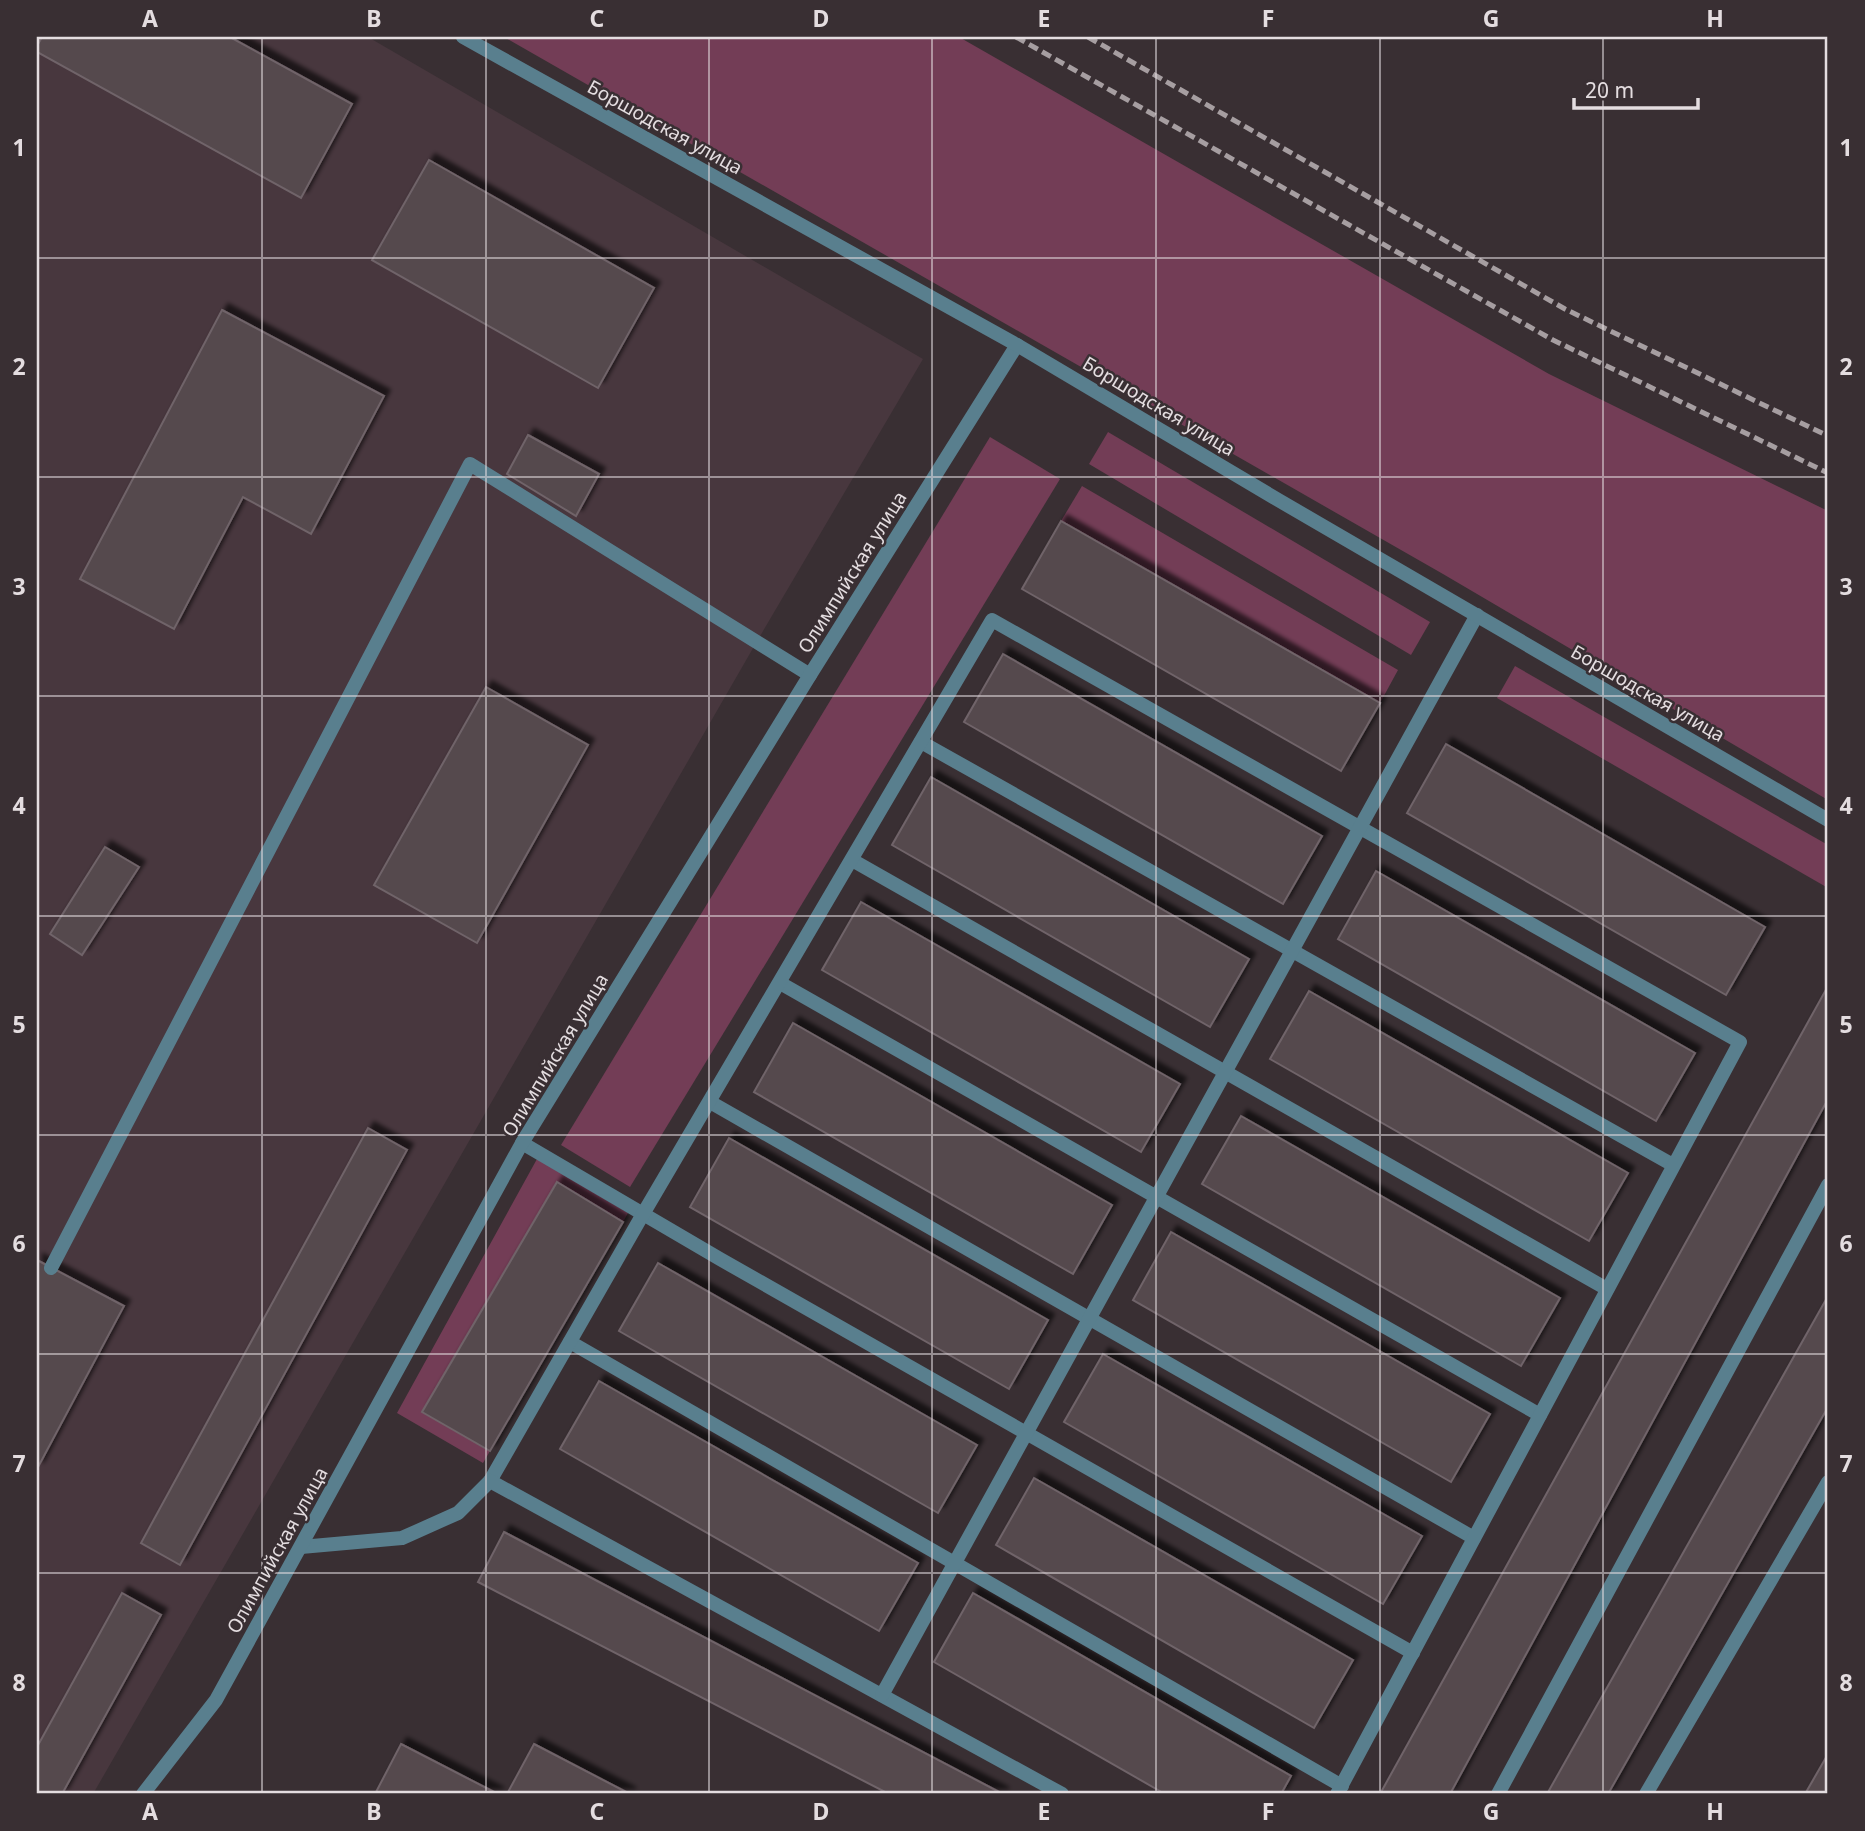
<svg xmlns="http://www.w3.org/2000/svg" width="1865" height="1831" font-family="'Noto Sans',sans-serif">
	<defs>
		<filter id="shadow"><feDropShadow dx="6" dy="-6" stdDeviation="2" flood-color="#0009"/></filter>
	</defs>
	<rect width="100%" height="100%" fill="#392f33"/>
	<path fill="#48373e" d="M37,37H368L923,359L756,643L93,1794H37Z"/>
	<g fill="#733d56">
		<path d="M504,37H959L1549,374L1828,511V800L1443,574Z"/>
		<path d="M1108,432L1430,622L1411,655L1089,464Z"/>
		<path d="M990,437L1060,479L630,1187L561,1145Z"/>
		<path d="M1082,486L1398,670L1380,703L1061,521Z"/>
		<path d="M1515,666L1828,845V888L1497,698Z"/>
		<path d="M537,1159L628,1213L623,1222L557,1183L423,1412L490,1451L483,1463L397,1413Z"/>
	</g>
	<g fill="#554a4e" stroke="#706469" stroke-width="2" filter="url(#shadow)">
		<path d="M42,37H230L352,104L301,198L37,52V46Z"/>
		<path d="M429,160L654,288L598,388L372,260Z"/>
		<path d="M222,310L384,396L311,534L243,497L174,629L80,579Z"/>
		<path d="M528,435L599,474L576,516L507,474Z"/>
		<path d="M1061,521L1380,703L1341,771L1022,589Z"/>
		<path d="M1003,654L1322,836L1283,904L964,722Z"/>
		<path d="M486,687L588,745L477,943L374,885Z"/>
		<path d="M1446,744L1765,927L1726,995L1407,813Z"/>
		<path d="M931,777L1249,959L1210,1027L892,845Z"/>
		<path d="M105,847L139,867L82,955L50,934Z"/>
		<path d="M1376,871L1695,1053L1656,1121L1338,939Z"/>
		<path d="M861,902L1180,1084L1141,1152L822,970Z"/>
		<path d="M1828,986V1099L1450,1794H1380Z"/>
		<path d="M1309,991L1628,1173L1589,1241L1270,1059Z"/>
		<path d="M793,1023L1112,1205L1073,1274L754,1092Z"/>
		<path d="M1241,1116L1560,1298L1521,1366L1202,1184Z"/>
		<path d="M368,1128L407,1150L180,1565L141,1543Z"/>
		<path d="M729,1138L1048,1320L1009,1389L690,1207Z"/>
		<path d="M557,1182L623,1222L490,1451L422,1412Z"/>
		<path d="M1171,1232L1490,1414L1451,1482L1133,1300Z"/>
		<path d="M37,1260L124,1306L37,1469Z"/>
		<path d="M658,1263L977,1445L938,1513L619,1331Z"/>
		<path d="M1828,1296V1407L1608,1794H1547Z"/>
		<path d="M1103,1354L1422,1536L1383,1604L1064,1422Z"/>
		<path d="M599,1381L918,1563L879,1631L560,1449Z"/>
		<path d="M1034,1478L1353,1660L1314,1728L996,1545Z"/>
		<path d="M504,1532L1003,1794H889L478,1582Z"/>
		<path d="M122,1593L161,1615L62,1794H37V1747Z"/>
		<path d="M973,1593L1291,1776L1281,1794H1165L934,1662Z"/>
		<path d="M401,1744L498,1794H375Z"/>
		<path d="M534,1744L630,1794H507Z"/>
		<path d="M1828,1754V1794H1805Z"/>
	</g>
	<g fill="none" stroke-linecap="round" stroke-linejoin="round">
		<g stroke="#597f8e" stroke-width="14">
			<path d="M921,742L1673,1165"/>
			<path d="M852,860L1607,1289"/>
			<path d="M780,983L1540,1415"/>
			<path d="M710,1102L1474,1538"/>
			<path d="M522,1143L720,1259L1413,1653"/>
			<path d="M51,1268L470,464L810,675"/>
			<path d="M570,1342L1342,1786"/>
			<path d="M490,1481L643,1214L992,620L1740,1042L1337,1794"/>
			<path d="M301,1547L402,1538L458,1513L490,1481L1062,1794"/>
			<path d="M882,1695L1477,615"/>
			<path d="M1498,1794L1828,1185"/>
			<path d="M1646,1794L1828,1482"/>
		</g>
		<path stroke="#597f8e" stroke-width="14" d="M143,1794L216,1700L522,1143L810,675L1017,345"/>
		<path stroke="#597f8e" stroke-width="14" d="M463,37L1017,345L1280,501L1828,820"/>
		<g stroke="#a69ea1" stroke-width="5" stroke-dasharray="10 5" stroke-linecap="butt">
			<path d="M1016,37L1553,340L1828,473"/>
			<path d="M1088,37L1565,309L1828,436"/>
		</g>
	</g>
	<path fill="none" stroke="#e4dde0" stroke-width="2" stroke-opacity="0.55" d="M262,37V1794M486,37V1794M709,37V1794M932,37V1794M1156,37V1794M1380,37V1794M1603,37V1794M37,258H1828M37,477H1828M37,696H1828M37,916H1828M37,1135H1828M37,1354H1828M37,1573H1828"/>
	<g text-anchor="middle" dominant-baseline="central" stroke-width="5" stroke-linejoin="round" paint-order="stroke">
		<g font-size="19" fill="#e4dde0" stroke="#392f33">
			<text transform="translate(665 127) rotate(29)">Боршодская улица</text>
			<text transform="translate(1159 406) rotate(31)">Боршодская улица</text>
			<text transform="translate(852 572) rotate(-58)">Олимпийская улица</text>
			<text transform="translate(1648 693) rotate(30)">Боршодская улица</text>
			<text transform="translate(555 1055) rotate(-59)">Олимпийская улица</text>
			<text transform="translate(277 1550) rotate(-61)">Олимпийская улица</text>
		</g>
	</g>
	<rect width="1865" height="1831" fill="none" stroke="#392f33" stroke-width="77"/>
	<path d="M1574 98v10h124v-10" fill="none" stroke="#e4dde0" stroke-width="3.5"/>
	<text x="1585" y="98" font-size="21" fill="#e4dde0" stroke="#392f33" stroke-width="5" paint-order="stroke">20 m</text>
	<rect x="38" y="38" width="1788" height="1754" fill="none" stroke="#e4dde0" stroke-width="2.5"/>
	<g font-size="23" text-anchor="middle" font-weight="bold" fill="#e4dde0">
		<text x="150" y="27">A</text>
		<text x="374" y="27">B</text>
		<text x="597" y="27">C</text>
		<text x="821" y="27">D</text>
		<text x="1044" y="27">E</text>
		<text x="1268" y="27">F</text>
		<text x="1491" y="27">G</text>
		<text x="1715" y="27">H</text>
		<text x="19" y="156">1</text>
		<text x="1846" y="156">1</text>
		<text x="19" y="375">2</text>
		<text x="1846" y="375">2</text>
		<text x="19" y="595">3</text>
		<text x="1846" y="595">3</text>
		<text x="19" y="814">4</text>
		<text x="1846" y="814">4</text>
		<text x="19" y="1033">5</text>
		<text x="1846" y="1033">5</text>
		<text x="19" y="1252">6</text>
		<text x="1846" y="1252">6</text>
		<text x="19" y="1472">7</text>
		<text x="1846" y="1472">7</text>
		<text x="19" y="1691">8</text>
		<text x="1846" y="1691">8</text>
		<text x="150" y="1820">A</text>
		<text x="374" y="1820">B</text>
		<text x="597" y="1820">C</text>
		<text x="821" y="1820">D</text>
		<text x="1044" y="1820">E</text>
		<text x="1268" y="1820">F</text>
		<text x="1491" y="1820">G</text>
		<text x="1715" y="1820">H</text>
	</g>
</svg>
